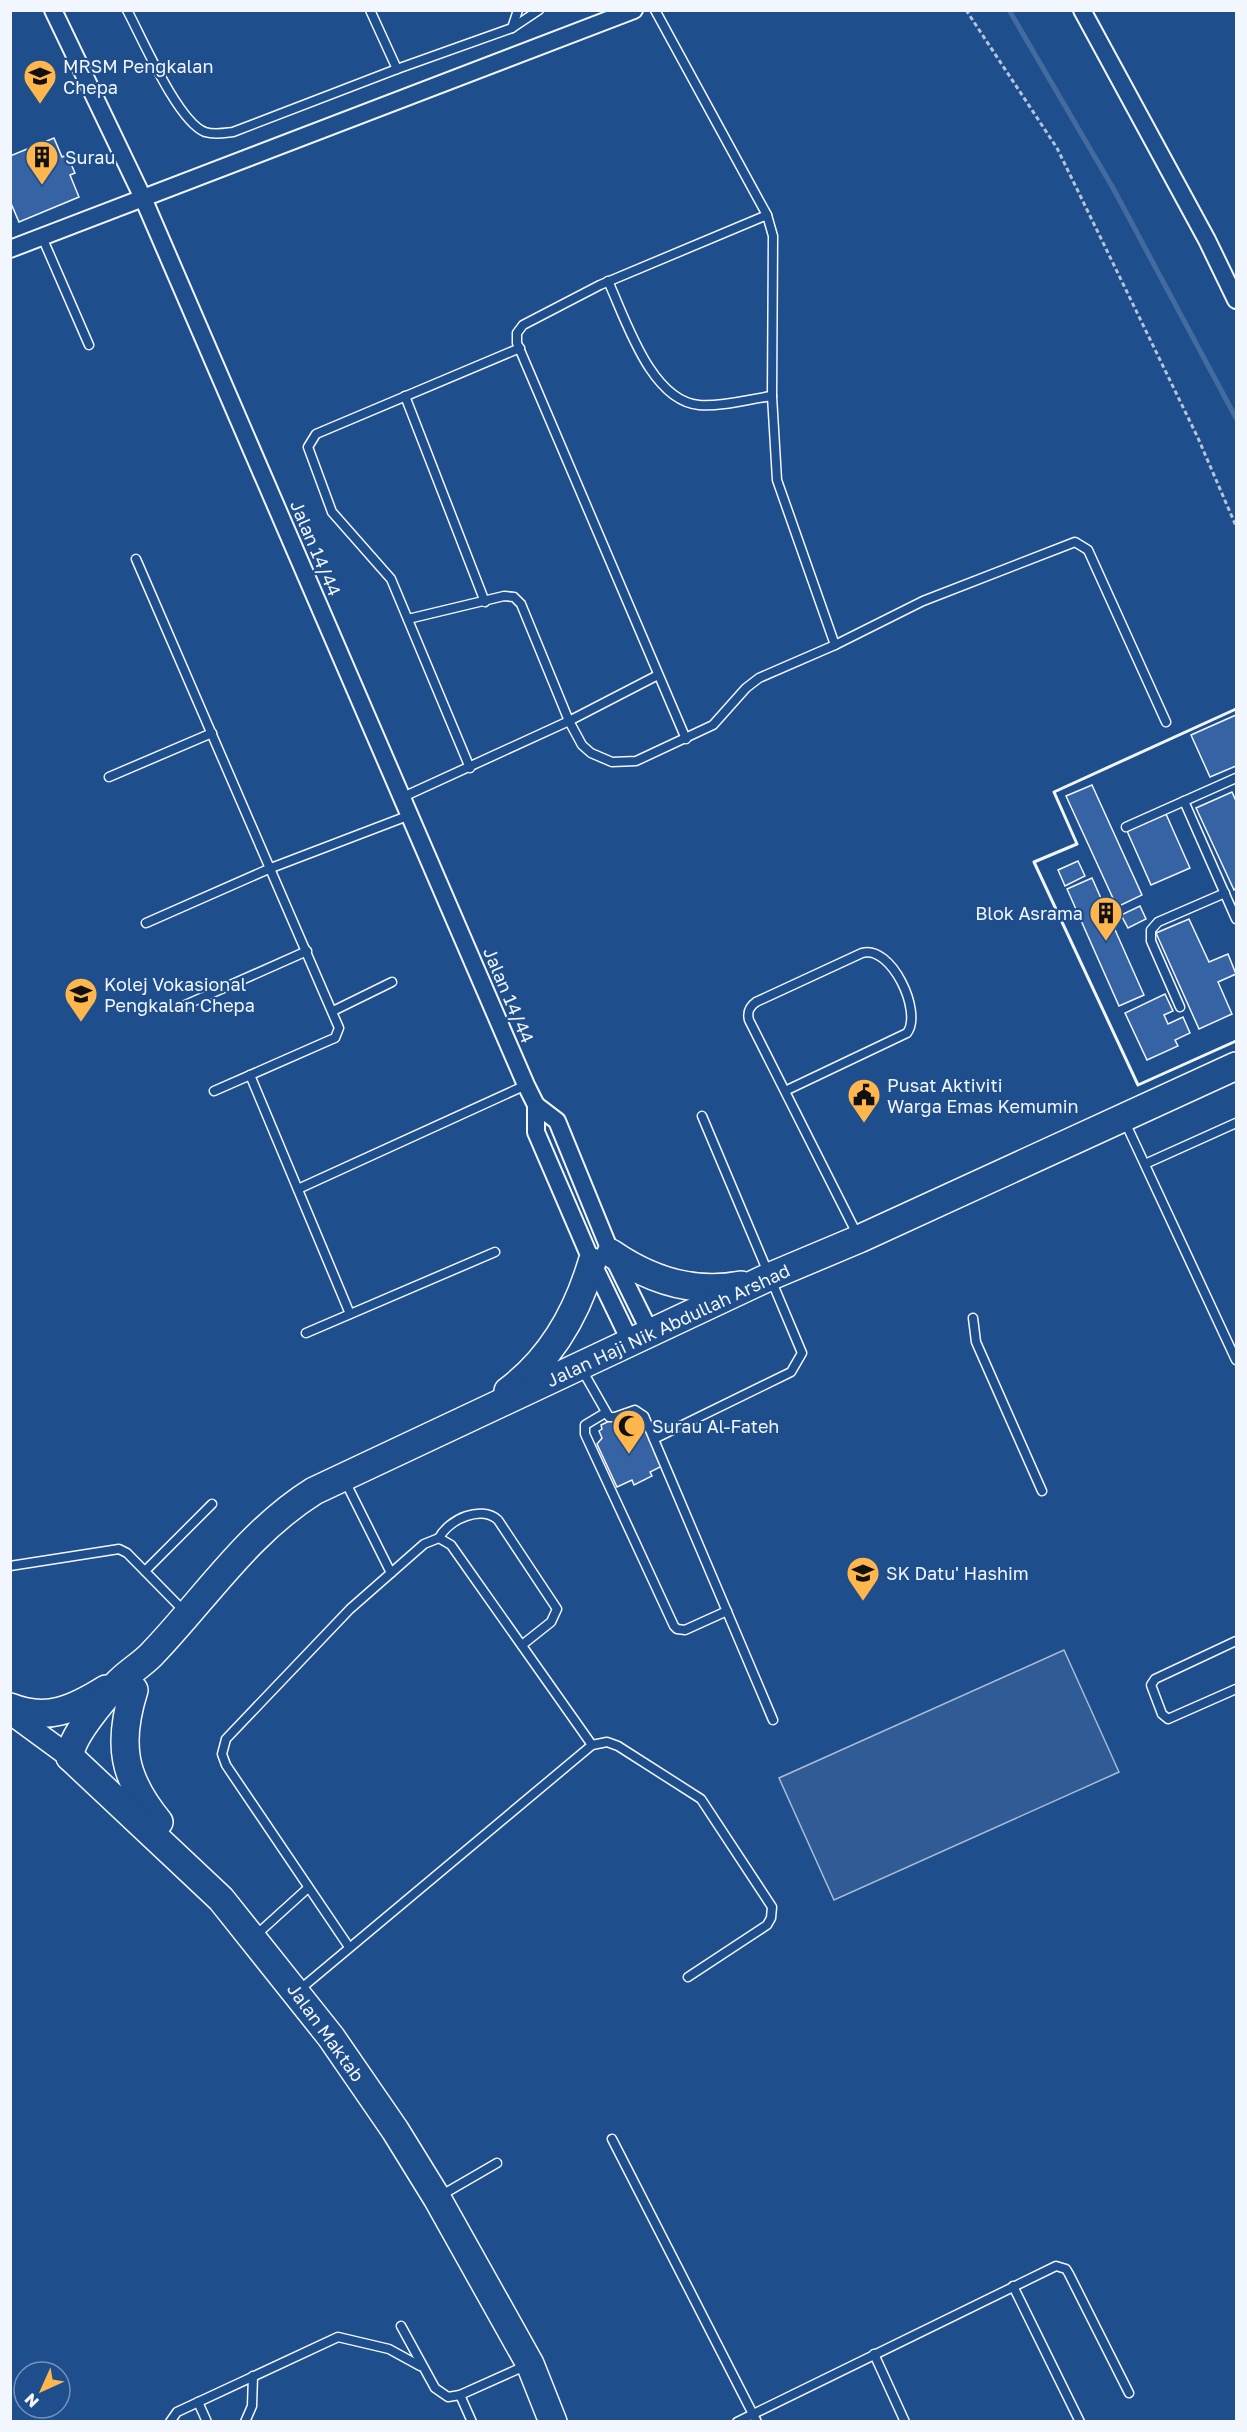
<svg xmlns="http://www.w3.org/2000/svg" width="1247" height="2432" font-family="'Golos Text',sans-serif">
	<rect width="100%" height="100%" fill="#1f4e8c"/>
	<path fill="#305b95" stroke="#a8bbd7" stroke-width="1.5" d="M1064,1650L1119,1772L834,1900L779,1778Z"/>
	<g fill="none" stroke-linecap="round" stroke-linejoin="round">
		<path stroke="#446ba0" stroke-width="5" d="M1009,10L1113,188L1236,418"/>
	</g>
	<g fill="#3563a3" stroke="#f2f6ff" stroke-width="1.5">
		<path d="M54,138L62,157L67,155L75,173L70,175L79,197L19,222L10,201V156Z"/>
		<path d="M1236,715V766L1210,777L1191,735Z"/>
		<path d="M1092,785L1142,895L1117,907L1066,796Z"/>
		<path d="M1232,792L1236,801V888L1234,890L1196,808Z"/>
		<path d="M1166,814L1190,868L1151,885L1127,831Z"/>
		<path d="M1078,861L1085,876L1065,886L1058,870Z"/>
		<path d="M1092,878L1144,995L1119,1006L1067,889Z"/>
		<path d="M1140,906L1146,919L1128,928L1121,915Z"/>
		<path d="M1189,919L1209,962L1228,954L1236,974L1218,982L1232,1014L1199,1029L1156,933Z"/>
		<path d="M1165,994L1173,1011L1164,1015L1168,1024L1183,1017L1190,1033L1175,1040L1178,1046L1147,1060L1125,1013Z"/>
		<path d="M620,1416L622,1420L629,1417L633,1427L642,1423L662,1466L650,1472L652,1476L634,1485L632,1480L617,1487L597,1444L602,1438L599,1431L602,1429L601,1425Z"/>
	</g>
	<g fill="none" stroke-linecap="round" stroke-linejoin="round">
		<g stroke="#f2f6ff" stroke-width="11">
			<g id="service">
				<path d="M127,10C142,38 178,122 205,132C215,135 224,133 233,132L397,69L512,28L539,10"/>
				<path d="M370,10L397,69"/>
				<path d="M655,10L767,215L773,236L772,396L777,480L835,645"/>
				<path d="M512,28L518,10"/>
				<path d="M42,237L89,345"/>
				<path d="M608,281C626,320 651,401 699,405C722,407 749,399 772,396"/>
				<path d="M405,396L485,602"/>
				<path d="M136,559L339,1028L335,1038L330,1040L214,1091"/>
				<path d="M408,619L504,596L514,597L521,604L569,721L658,675"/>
				<path d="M686,739L517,343V333L523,325L600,285L767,215"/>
				<path d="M470,768L391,579L332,512L308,447L316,434L520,348"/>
				<path d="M109,777L212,733"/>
				<path d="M403,797L569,721L582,745L591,753L612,762L636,761L713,725L746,688L759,678L835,645L923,601L1075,542L1088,550L1166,722"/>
				<path d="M1184,801L1236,919"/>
				<path d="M1126,827L1236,778"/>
				<path d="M146,923L271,868L410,815"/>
				<path d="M183,1006L307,951"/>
				<path d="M1180,1007L1151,941V930L1158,922L1225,893"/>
				<path d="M333,1011L392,982"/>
				<path d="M250,1075L350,1314"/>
				<path d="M785,1091L907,1033C923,1012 891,944 862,953L756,1002C749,1007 747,1012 749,1020L858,1236"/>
				<path d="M1125,1122L1236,1360"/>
				<path d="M1145,1164L1236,1123"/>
				<path d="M298,1189L526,1085"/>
				<path d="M973,1318L976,1342L1042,1491"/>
				<path d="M306,1333L495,1252"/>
				<path d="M581,1368L609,1417H615L635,1410L644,1416L773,1720"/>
				<path d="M605,1413L585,1425V1434L674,1626L677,1629L685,1630L727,1611"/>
				<path d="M654,1439L791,1372L802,1353L702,1116"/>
				<path d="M344,1479L391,1573"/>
				<path d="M439,1538C449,1519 481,1505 498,1520L557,1609L551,1622L522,1645"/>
				<path d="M10,1566L119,1549L127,1553L184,1611"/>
				<path d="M145,1571L212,1504"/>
				<path d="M1236,1641L1155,1679L1151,1685L1162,1714L1168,1719L1236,1689"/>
				<path d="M255,1936L308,1888"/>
				<path d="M349,1947L226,1765L222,1754L226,1739L350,1609L424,1544L439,1538L451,1545L592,1745"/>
				<path d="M298,1991L592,1745L607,1742L618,1746L701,1799L772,1907L771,1918L767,1925L688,1977"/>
				<path d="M612,2139L757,2422"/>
				<path d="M440,2196L497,2163"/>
				<path d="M1013,2286L1080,2422"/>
				<path d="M401,2326L435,2388L448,2397L460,2395L527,2365"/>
				<path d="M874,2354L905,2422"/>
				<path d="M460,2395L472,2422"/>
				<path d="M198,2402L207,2422"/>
				<path d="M170,2422L177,2412L338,2337L389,2349L420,2366"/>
				<path d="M245,2422L252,2406L253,2376"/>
				<path d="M737,2422L1056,2266L1066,2269L1069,2274L1129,2393"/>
			</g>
		</g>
		<g stroke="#f2f6ff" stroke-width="20">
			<g id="minor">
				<path d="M53,10L143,198L526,1085L536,1105L557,1121L611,1253L651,1334"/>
				<path d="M1082,10L1207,240L1236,300"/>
				<path d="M10,249L634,10"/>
				<path d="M536,1105V1132L592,1262L631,1343"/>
			</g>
		</g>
		<g stroke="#f2f6ff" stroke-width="24">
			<path id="tertiary" d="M10,1713L70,1757"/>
		</g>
		<g stroke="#f2f6ff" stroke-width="30">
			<g id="primary">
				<path d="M611,1253C650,1280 694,1294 741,1285"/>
				<path d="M508,1391C551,1359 577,1313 592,1262"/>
				<path d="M134,1690C117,1744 123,1778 159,1822"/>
				<path d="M10,1707C47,1722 74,1709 106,1689"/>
				<path d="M70,1757C70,1737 105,1697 119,1682C129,1672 141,1665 151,1655C205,1599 247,1533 314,1491L771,1276L859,1239L1236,1066"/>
				<path d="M70,1757L221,1899L331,2037L395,2130L437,2198L530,2364L553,2422"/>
			</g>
		</g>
		<path stroke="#b3c4dc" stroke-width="3" stroke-dasharray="4.5 3" stroke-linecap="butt" d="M966,10L1057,148L1198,438L1236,526"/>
		<use href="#service" stroke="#1f4e8c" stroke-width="8"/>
		<use href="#minor" stroke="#1f4e8c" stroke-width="16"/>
		<use href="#tertiary" stroke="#1f4e8c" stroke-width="21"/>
		<use href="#primary" stroke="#1f4e8c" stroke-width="27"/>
		<path stroke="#f2f6ff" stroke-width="3" d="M1236,709L1054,792L1077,844L1034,862L1138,1085L1236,1041"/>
	</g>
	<defs>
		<g id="school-pin" transform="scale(1.725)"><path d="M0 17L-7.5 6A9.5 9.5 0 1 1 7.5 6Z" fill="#ffb74d" stroke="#1f4e8c"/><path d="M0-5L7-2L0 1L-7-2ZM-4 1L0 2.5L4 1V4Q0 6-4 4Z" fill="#111"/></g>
		<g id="building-pin" transform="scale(1.725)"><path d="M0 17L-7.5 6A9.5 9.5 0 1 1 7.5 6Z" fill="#ffb74d" stroke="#1f4e8c"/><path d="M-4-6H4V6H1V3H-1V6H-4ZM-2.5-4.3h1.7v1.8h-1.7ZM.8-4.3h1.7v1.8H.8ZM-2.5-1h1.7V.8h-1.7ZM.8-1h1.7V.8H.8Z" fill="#111"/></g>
		<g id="university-pin" transform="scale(1.725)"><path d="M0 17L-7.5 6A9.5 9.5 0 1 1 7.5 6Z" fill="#ffb74d" stroke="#1f4e8c"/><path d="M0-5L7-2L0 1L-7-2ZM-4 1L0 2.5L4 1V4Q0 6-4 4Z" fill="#111"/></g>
		<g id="civic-pin" transform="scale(1.725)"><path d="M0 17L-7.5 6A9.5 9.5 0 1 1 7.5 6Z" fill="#ffb74d" stroke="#1f4e8c"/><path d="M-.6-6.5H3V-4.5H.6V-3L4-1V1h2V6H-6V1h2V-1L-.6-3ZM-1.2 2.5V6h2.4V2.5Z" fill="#111"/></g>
		<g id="mosque-pin" transform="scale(1.725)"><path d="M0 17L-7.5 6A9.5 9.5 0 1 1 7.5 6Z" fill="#ffb74d" stroke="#1f4e8c"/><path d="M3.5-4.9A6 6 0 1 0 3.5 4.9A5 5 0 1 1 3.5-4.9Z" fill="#111"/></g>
	</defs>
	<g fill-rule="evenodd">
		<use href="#school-pin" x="40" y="76"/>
		<use href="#building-pin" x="42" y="157"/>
		<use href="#building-pin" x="1106" y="913"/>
		<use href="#university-pin" x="81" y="994"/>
		<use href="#civic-pin" x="864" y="1095"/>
		<use href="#mosque-pin" x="629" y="1426"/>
		<use href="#school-pin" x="863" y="1573"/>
	</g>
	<g text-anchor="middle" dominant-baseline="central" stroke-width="4.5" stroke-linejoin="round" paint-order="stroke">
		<g font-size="18" fill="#f2f6ff" stroke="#1f4e8c" text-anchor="start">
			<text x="63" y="66">MRSM Pengkalan<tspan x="63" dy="21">Chepa</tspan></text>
			<text x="65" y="157">Surau</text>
			<text x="1083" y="913" text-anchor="end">Blok Asrama</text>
			<text x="104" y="984">Kolej Vokasional<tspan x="104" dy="21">Pengkalan Chepa</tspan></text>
			<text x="887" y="1085">Pusat Aktiviti<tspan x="887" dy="21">Warga Emas Kemumin</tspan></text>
			<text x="652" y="1426">Surau Al-Fateh</text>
			<text x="886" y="1573">SK Datu' Hashim</text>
		</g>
		<g font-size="18" fill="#f2f6ff" stroke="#1f4e8c">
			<text transform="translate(316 548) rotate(67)">Jalan 14/44</text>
			<text transform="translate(509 995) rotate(67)">Jalan 14/44</text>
			<text transform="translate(668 1325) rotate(-25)">Jalan Haji Nik Abdullah Arshad</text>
			<text transform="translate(326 2032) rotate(54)">Jalan Maktab</text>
		</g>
	</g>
	<rect width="1247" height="2432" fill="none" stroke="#f2f6ff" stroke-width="24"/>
	<g transform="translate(42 2390) rotate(225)"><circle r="28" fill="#1f4e8c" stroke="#7391ba" stroke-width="1.5"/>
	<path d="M0-4.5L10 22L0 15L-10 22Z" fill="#ffb74d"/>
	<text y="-9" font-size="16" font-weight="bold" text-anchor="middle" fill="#f2f6ff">N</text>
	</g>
</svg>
